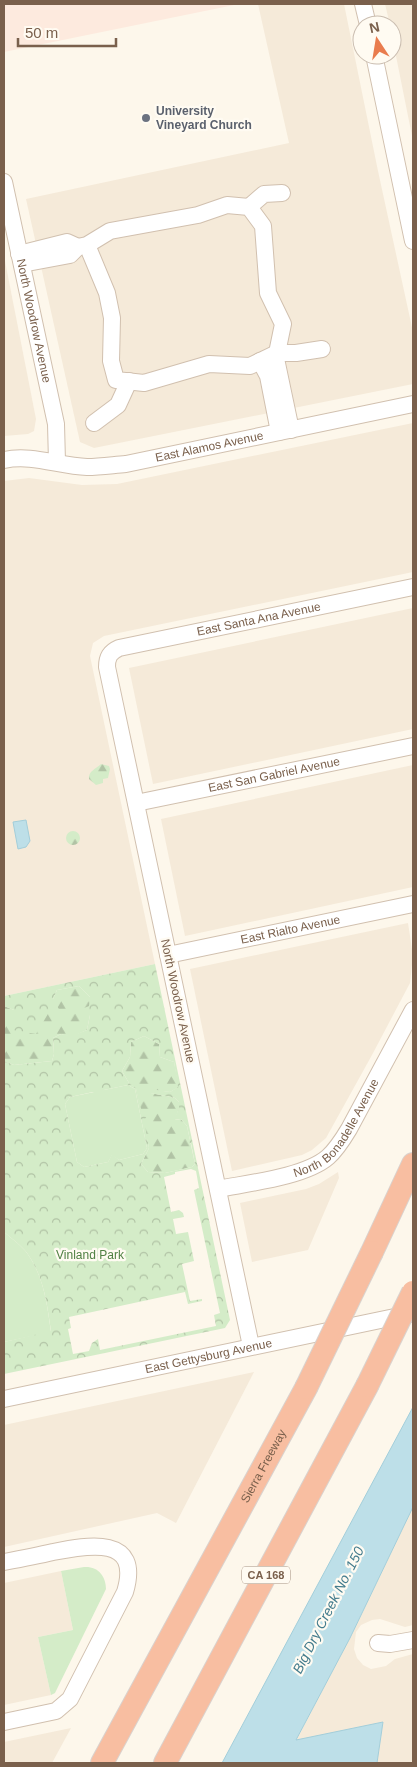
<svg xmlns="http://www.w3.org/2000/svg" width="417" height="1767" font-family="Arial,sans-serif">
	<defs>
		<pattern id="forest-firs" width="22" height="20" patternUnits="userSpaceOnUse" patternTransform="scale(1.25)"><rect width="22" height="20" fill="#d4ecc8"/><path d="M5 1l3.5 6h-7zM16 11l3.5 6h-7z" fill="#b1c3a5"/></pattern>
		<pattern id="park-crowns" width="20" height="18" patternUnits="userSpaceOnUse" patternTransform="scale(1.25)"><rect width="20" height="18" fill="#d4ecc8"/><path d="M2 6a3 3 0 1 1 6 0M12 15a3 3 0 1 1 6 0" fill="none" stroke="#b1c3a5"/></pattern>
	</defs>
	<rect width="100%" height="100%" fill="#fdf7eb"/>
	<g fill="#f5ead9">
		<path d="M258,4H344L378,171L413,332V384L94,448L80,442L26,199L289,143Z"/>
		<path d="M385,4H413V141L392,36V25H390Z"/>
		<path d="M4,256L36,419L34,431L28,434L4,436Z"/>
		<path d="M413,423V572L104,636L93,643L90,656L155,964L4,996V481L29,478L82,485L117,484Z"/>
		<path d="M413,608V729L153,784L129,668Z"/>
		<path d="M413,765V887L185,936L161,819Z"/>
		<path d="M408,923L413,956L410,983L372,1055L326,1138L312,1150L302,1155L232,1171L190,969Z"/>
		<path d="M338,1172L339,1178L308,1250L252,1262L240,1203L306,1189L319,1184Z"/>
		<path d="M254,1372L176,1523L157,1513L4,1547V1425Z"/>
		<path d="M413,1507V1625L405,1627L380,1619L372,1620L361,1625L356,1632L354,1649L357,1658L363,1665L371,1669L386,1666L395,1659L413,1654V1763H377L383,1722L296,1741L350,1638Z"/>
		<path d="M61,1571L73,1630L38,1637L51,1695L4,1705V1583Z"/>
		<path d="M71,1728L52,1763H4V1742Z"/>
	</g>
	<path fill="#fdeade" d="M4,4H239L4,52Z"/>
	<g fill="#d4ecc8">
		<path d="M128,1085L135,1089L147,1148L143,1154L119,1160L112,1155L108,1162L84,1167L77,1162L65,1104L70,1097Z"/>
		<path d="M4,1232C11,1238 21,1245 27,1253C44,1277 47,1304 51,1332L4,1342Z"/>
		<path d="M84,1567C98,1566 106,1576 106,1589L55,1693L51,1695L38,1637L73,1630L61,1571Z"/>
	</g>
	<g fill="url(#forest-firs)">
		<path d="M101,764L109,766L110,769L108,778L103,779V783L96,785L89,779C88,771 96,769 101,764Z"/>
		<circle cx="73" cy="838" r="7"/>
		<path d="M79,986L90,997V1015L87,1030L71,1037L61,1034L53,1038L54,1054L52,1061L14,1065L4,1061V1006L14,1010L53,999L57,990Z"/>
		<path d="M144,1036L159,1044L160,1057L174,1062L179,1087L170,1092L150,1090L151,1093L175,1098L179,1102V1108L175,1120L181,1119L187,1126L195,1164L192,1167L165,1173L148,1172L141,1164L149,1148L136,1089L129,1083L122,1071L130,1057L131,1042Z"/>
	</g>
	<path fill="url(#park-crowns)" fill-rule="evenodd" d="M155,964L230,1320L225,1328L4,1374V1342L51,1331C47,1304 44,1277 27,1253C21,1245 11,1238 4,1232V1061L14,1065L52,1061L54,1054L53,1038L61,1034L71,1036L87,1030L90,1015L82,1009L89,1006L90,997L79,986L57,990L53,999L60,1011L49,1012L36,1034L13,1030L14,1010L4,1006V996ZM144,1036L159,1044L160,1057L174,1062L178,1087L170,1092L150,1089V1093L175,1098L179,1102V1108L174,1120L181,1119L187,1126L190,1140L188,1142L191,1143L195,1164L192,1167L165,1173L148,1172L141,1164L149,1148L144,1120L148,1115L142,1113L136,1088L129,1083L122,1071L130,1057L131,1042ZM128,1085L135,1089L147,1148L143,1154L119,1160L112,1154L108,1162L84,1167L77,1162L65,1104L70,1097L93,1092L100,1096L104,1090ZM191,1169L196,1171L199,1188L194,1190L220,1313L214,1315L216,1326L100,1350L98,1339L92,1343L89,1351L73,1354L68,1329L71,1328L69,1317L185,1292L188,1304L202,1301V1299L190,1301L182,1264L194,1261L188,1232L176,1234L173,1219L184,1217L183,1213L179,1210L171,1212L164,1177L175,1174V1172Z"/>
	<g fill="#bddfe8" stroke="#a3ceda">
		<path d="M26,820L30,841L26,847L18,849L13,822Z"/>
		<path d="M413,1407V1507L350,1638L296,1740L383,1722L377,1763H222Z"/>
	</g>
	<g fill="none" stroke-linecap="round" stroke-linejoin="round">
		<g stroke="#d1c0af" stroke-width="18">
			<g id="minor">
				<path d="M363,4L368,25"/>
				<path d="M374,55L413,241"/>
				<path id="s1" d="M4,182L56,424L57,462"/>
				<path d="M249,207L264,194L282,193"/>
				<path d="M78,247L87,245L110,231L198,215L227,205L249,207L263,226L268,293L283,324L277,353L250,366L209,364L144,383L116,380L111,361L112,318L107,293L87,245"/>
				<path d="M19,254L67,242L78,247L70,255L22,264"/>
				<path d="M277,353H296L322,349"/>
				<path d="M275,354L291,430"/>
				<path d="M260,361L268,376L279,432"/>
				<path d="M94,423L118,405L129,381"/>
				<path id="s2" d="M4,460C32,454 59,466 87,467C100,467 113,465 126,464L413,404"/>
				<path id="s3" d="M136,803L413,746"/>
				<path id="s4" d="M168,955L413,904"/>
				<path id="s5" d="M218,1189C248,1183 305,1177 328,1157C337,1149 343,1139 349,1129L413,1010"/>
				<path id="s6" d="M251,1346L107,667C107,657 110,652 119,648L413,587"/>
				<path id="s7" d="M4,1399L409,1314"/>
				<path d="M4,1562C20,1559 36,1556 53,1552C88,1545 142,1535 125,1592L70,1699L56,1711L4,1722"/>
				<path d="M378,1643L390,1644L413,1640"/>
			</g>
		</g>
		<g stroke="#dad2cd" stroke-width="24">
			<g id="highway">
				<path d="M372,1252L413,1164"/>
				<path id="s8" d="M102,1763L306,1388"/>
				<path d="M165,1763L367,1386"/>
			</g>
		</g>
		<use href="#minor" stroke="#fff" stroke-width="16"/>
		<use href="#highway" stroke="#f8bea1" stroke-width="22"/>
		<g stroke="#dad2cd" stroke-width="24" stroke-linecap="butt">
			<g id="highway-bridge">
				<path d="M367,1386L413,1292"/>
				<path d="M306,1388L372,1252"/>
			</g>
		</g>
		<use href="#highway-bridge" stroke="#f8bea1" stroke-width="22"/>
	</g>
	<circle fill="#6b7280" stroke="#fffbf2" stroke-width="2" cx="146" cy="118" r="5"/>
	<g text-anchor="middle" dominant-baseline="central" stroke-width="4.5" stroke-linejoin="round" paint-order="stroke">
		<rect fill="#fffbf2" stroke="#a28e7e" stroke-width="1" x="242" y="1566.5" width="48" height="17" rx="4"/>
		<g font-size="11" font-weight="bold" fill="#7a604c">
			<text x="266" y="1575">CA 168</text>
		</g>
		<g font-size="12" font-weight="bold" fill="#5b616d" stroke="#fffbf2" text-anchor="start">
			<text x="156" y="111">University<tspan x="156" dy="14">Vineyard Church</tspan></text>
		</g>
		<g font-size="12" fill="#7a604c" stroke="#fffbf2">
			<text stroke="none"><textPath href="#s1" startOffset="142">North Woodrow Avenue</textPath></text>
			<text stroke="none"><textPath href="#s2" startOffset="208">East Alamos Avenue</textPath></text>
			<text stroke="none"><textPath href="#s6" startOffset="861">East Santa Ana Avenue</textPath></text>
			<text stroke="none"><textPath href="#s3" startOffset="141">East San Gabriel Avenue</textPath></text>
			<text stroke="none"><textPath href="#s4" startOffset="125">East Rialto Avenue</textPath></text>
			<text transform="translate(178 1001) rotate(78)">North Woodrow Avenue</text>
			<text stroke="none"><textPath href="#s5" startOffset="142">North Bonadelle Avenue</textPath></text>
			<text stroke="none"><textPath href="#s7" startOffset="209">East Gettysburg Avenue</textPath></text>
			<text stroke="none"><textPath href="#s8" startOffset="338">Sierra Freeway</textPath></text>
		</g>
		<g font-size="12" fill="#508043" stroke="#fffbf2">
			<text x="90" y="1255">Vinland Park</text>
		</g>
		<g font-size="14" font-style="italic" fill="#447c8d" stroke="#fffbf2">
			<text transform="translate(328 1610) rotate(-63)">Big Dry Creek No. 150</text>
		</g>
	</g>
	<rect width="417" height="1767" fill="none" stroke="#7a604c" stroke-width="10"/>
	<g transform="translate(377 40) rotate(348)"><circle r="24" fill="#fffbf2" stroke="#cabdb0"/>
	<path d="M0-4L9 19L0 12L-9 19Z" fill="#e97c4e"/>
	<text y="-8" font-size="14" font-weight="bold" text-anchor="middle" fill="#7a604c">N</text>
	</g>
	<path d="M18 38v8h98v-8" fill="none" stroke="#7a604c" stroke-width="2.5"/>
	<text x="25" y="38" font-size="15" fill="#7a604c" stroke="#fffbf2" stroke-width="4" paint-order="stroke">50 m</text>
</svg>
